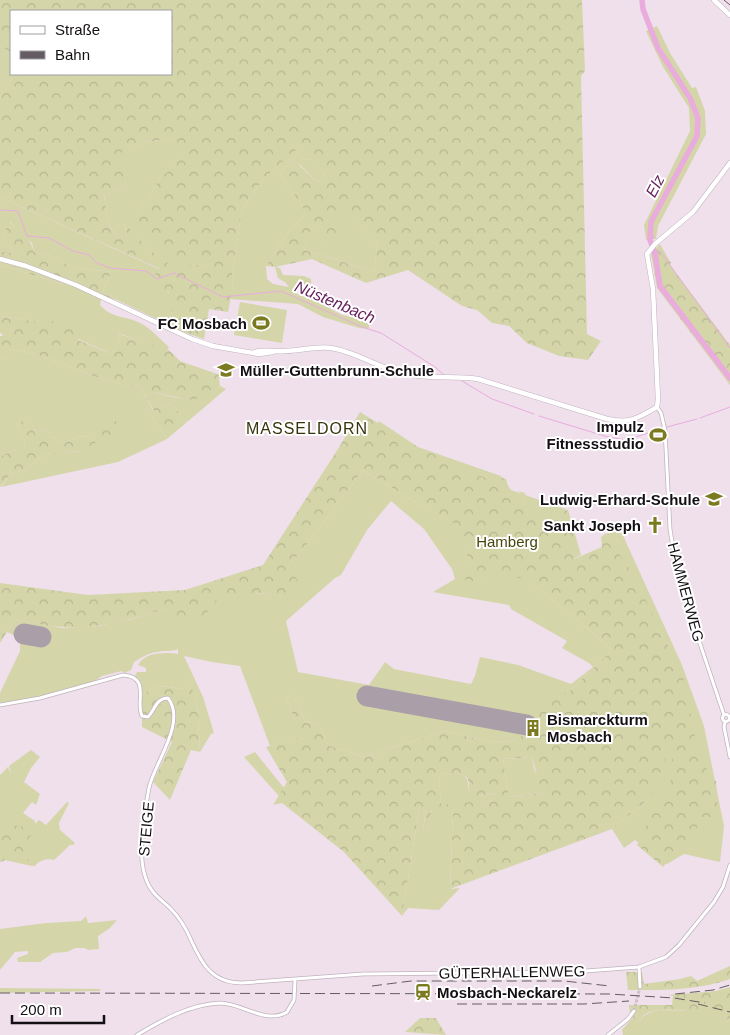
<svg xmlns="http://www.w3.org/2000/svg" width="730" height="1035" font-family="Arial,sans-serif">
	<defs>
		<pattern id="forest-crowns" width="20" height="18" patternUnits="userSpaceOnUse" patternTransform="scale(1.25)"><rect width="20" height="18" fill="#d5d5aa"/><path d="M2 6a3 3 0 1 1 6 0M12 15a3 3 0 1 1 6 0" fill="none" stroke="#b6b691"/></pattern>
	</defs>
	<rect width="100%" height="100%" fill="#efe0ec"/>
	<g fill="#d5d5aa" fill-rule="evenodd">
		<path d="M657,26L670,53L692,88L696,87L705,111L706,134L658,226L656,239L646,240L644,225L690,131L689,108L663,67L646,31Z"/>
		<path d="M0,45L11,53V74H13L9,85L0,98Z"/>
		<path d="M170,139L183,145L175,161L167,174L160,177L155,188L140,209L192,254L211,264L173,268L150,250L124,224L127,235L125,242C106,232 107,213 104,194L126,188L121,152L147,142Z"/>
		<path d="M298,147L300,152L280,173L306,213L284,238L266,266L267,279L273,284L289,287L286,283L278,278L275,267L280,268L283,275L304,276L311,279V289L294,288L292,292L320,303L342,315L363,319L369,323V329L359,328L323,317L298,304L230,299L233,286L232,276L242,209L264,178Z"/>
		<path d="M304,159L314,160L325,174L318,183L299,164Z"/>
		<path d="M0,197L161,270L173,309L167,324L115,299L103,291L111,272L71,267L56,257L34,252L32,243L10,222L2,238L19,256L0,251Z"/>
		<path d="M339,203L377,245L374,272L303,249L313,224L327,245Z"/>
		<path d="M0,265L62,284L68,279L102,295L100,305C113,320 128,315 144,325C153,331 161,340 169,347L168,349L164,350L118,333L119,342L112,354L39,322L0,316Z"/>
		<path d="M240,302L287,310L282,343L234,335Z"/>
		<path d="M7,349C44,352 74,371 109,381C119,384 130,385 140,387L154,412L151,415L167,439L118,462L1,487L10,475L28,468L43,455L80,451L96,433C89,437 87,436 80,437C70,438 68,446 55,440C54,434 50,432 44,430L37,436L30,420L17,423L25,441L24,450L16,449L0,457V359L7,356Z"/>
		<path d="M220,386L226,389L187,422L171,403L163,407L153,392C183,399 193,406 220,386Z"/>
		<path d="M418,447L501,476L511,490L568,510L581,555L529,581L580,622L612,650L568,693L538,726L540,732L528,733L511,741L490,742L445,731L363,757L328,745L319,725L305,721L293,695L287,698L293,716L303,737L270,746L240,666L212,662L184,656L203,697L214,733L211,734L200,752L197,701L190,684L181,689C164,686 156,683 142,696L141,685L135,676L137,672H146V668L138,665C145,652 165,652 178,654V649C171,652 164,650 157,652C148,653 141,658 134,662L131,670L124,673L122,671L102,676L95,681L40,698L0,704V693L20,651V638L7,632L15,619L62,628L98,626L132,619L165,609L205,615C209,610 212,604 217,600C229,590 268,592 283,597L288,567L311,539L363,470L417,503L458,525L470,564L473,582L512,566L521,527L524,496L511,524ZM391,501L424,529L452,569L455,579L433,592L509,605L511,609L567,641L562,648L589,663L593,667L571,684L518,665L480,657L475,676L471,684L394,669L385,662L369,685L298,672L286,621L335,578L341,575L367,530Z"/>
		<path d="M620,529L682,665L704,726L724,826L720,862L684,854L667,864L635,840L624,848L612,829L651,797L629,570L605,534Z"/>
		<path d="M31,750L40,757L31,768L24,782L40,794L36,805L32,802L23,813L35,821V824L39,820L46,825L67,802L69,803L59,823L60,830L75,843L73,845H70L54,860C48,858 39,860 35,866H32L0,859V775L8,767L11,774L9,766Z"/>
		<path d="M255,752L284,788L279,796L244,757Z"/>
		<path d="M532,757L534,769L545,790L541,793L509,797L503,759Z"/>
		<path d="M444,773L446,775C464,771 468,774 469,792L477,797L495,793V800L441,806L439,774Z"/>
		<path d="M453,808L450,889L460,888L439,910L408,908L402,916L419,810L426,809L423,830L427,831L432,809Z"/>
		<path d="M86,916L88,923L117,920L110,928L98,936L99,949L88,950L85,948H75L67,952L53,953L40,962H18L17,958L28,954V951L15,952L0,970V929L46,923L81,921Z"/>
		<path d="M0,988L100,989V991L0,993Z"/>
		<path d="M661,1010C684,1011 709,1010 730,1020V1035H623L622,1030L633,1017L638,1022C645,1014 650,1011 661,1010Z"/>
	</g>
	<g fill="url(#forest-crowns)" fill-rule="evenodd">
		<path d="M0,0H582L585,71L581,76L587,334L601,341L588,360L559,356L527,343L509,326L492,323L477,310L462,306L408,270L366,283L312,259L275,267L266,266L284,238L306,213L280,173L300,152L298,148L264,178L242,209L232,276L233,286L228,312L209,309L204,339L166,326L173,309L164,302L169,292L150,281L160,269L0,197V98L9,85L13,74H171V11H11V53L0,45ZM170,139L182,145L175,161L167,173L160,177L155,188L140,209L138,221V227L155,245L183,261L192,255L210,264L173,267L150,250L124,223L127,235L125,241C106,234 107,212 104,194L126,188L122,152L147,142ZM304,159L313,160L325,174L318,183L299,165ZM339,206H341L377,245L374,272L303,249L313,225L327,245L337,251Z"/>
		<path d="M9,222C21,231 30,237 34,252L56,257L71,267L111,272L103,291L115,299L114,300L69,280L62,284L0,265V251L18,255L2,238Z"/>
		<path d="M660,244L671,263L670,265L730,345V385L657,288L651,254Z"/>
		<path d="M0,316L39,322L44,317L79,333L78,340L112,354L119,342L118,333L122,335L169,350L180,361L220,375L219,379L220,386L206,397L188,400L154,392L163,407L171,403L187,422L167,439L151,415L154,411L140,387C129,385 119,384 109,381C74,371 44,352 7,349V356L0,359V336H3L0,332Z"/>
		<path d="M360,412L378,423L379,421L424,451L441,457L440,462L495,481L498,476L506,479L513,504L524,496L518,491L525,493L523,506H534L533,515L549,516L550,509L568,511L575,536L571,544L574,559L602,547L601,537L605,534L632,572L683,676L699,756H703L709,780L716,781L718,817H700L695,836L691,842L679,848L663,867L637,845C643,833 648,821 655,810C658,806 663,802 665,798C673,782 675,756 668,740L666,758L651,797L612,829L450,889L453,809H432L427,832L423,831L426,810H419L402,916L344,852L282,803L273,805L287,782L266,747L302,737L293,716L287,698L293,695L305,721L319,725L328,745L363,757L445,731L490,742L511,741L528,733L539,732L538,726L532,721L543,694L568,693L612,650L580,622L529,581L530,580L527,578L488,576L475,582L460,578L458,572L470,564L457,525L417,503L363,470L311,539L288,567L298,581L283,597L261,593L236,594L218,599L205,615L179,624L165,609C132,619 97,630 62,627C46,626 31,622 15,619L0,643V583L88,595L185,590L263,565L338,449ZM532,757L539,783L545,790L541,793L509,797L503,759ZM444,773L446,775C452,774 465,771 468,780C470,785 468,790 470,796L477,797L494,793V800L441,805L439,774Z"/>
		<path d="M112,417L122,428L80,451L43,455L28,468L10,475L0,487V457L16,449H24L25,441L17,423L30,419L36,435L44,430C50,432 54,434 55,440C68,446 70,438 80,437C87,436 88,437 96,433L94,430Z"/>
		<path d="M190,683L197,701L200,752L191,750L170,800L153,782L172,742L142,727V696C156,683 164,686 181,689Z"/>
		<path d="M3,818C15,828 24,828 39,825L40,827L24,843L29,861L18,858L15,854L5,857L4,861L0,862V819Z"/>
		<path d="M730,966V979C695,991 664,990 628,990L626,972H642L644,984L680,979L691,976L697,981Z"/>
		<path d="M730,987V1020C714,1013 670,1007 653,1011C646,1012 642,1017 638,1022L630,1014L629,1005H672L673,996L668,995L716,991Z"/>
		<path d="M420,1018H436L446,1035L405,1032Z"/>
	</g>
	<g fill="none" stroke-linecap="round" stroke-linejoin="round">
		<g stroke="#e9acdd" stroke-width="1">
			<path d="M0,210L18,211L27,236L49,238L73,251L89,255L97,263L110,268L146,271L157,279L174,273L223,297L281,291L362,327L381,333L435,367L444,375"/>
			<path d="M659,250L730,348"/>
			<path d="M462,381L492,399L534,414"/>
			<path d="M539,416L608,437L626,440L661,429"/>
			<path d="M700,418L730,407"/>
			<path d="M667,427L697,419"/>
		</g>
		<path stroke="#e9acdd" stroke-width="3" d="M649,232L653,237"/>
		<path stroke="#e9acdd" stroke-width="5.5" d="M642,0L643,9L658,48L690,98L698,118L697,136L651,222L650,240L655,253L660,286L730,378"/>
		<g stroke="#aa9ea8" stroke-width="21">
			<path d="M24,634L41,637"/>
			<path d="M367,696L527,725"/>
		</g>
		<path stroke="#cec1cb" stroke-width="3" stroke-dasharray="3 1.5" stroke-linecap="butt" d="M634,1011L640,987"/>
		<g stroke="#c1b3be" stroke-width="4.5">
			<g id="minor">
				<path d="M657,407L661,413L665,430L670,529L676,567L685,599L724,715"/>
				<path d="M0,705L40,698L123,675C151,677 135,702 142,716L148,717C155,710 156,698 168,698C187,723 154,763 149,788C144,816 134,864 151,889C156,897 164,902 170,908C179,917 186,928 191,940C202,964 212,983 242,983L363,974L572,972L639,967L666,957L679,945L714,902L723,887L730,865"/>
				<circle cx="726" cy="718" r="3.5"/>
				<path d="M725,722L724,727L730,757"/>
				<path d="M639,967L640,987"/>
				<path d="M137,1035C162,1020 191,1004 220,1003C242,1003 266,1025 287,1012"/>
				<path d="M608,1035L628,1019L634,1011"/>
			</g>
		</g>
		<g stroke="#c1b3be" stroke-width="5.5">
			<g id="major">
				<path d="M714,0L730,15"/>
				<path d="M0,259L26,266L76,285L192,339L213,346L259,354L273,352"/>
				<path d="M255,352C265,349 275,352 285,351C300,351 315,346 331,348C357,352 380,369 406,374C430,379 454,376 478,379L607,419C630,424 638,418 657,407L658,399L653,289L647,254L655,244L693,212L730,163"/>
			</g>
		</g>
		<use href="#minor" stroke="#fff" stroke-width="3"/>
		<use href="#major" stroke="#fff" stroke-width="4.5"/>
		<g stroke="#655c63" stroke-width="1" stroke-dasharray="10 5" stroke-linecap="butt">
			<path d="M724,0L730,5"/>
			<path d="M372,986L411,981H564L610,986"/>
			<path d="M0,993L609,994L674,998L705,1003"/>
			<path d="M675,994L713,990L730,985"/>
			<path d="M457,1004H584L629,1001"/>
			<path d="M698,1004L730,1012"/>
		</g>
		<g stroke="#c1b3be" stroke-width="4.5" stroke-linecap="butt">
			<path id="minor-bridge" d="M287,1012L294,1000L295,981"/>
		</g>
		<use href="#minor-bridge" stroke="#fff" stroke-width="3"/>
	</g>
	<defs>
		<g id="stadium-bare" transform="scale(1.35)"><path d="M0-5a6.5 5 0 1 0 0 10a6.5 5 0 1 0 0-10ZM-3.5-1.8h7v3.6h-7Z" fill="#7c7a20" stroke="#fff" stroke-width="2.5" paint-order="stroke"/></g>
		<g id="school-bare" transform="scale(1.35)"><path d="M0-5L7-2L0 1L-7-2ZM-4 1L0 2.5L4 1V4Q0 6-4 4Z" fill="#7c7a20" stroke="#fff" stroke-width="2.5" paint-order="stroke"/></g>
		<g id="church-bare" transform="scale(1.35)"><path d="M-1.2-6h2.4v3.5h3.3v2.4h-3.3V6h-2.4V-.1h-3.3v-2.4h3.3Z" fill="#7c7a20" stroke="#fff" stroke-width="2.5" paint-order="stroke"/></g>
		<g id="building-bare" transform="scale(1.35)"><path d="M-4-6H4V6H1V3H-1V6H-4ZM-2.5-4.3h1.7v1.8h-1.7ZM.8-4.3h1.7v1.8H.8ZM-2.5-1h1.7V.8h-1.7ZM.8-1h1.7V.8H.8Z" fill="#7c7a20" stroke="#fff" stroke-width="2.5" paint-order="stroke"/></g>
		<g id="station-bare" transform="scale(1.35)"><path d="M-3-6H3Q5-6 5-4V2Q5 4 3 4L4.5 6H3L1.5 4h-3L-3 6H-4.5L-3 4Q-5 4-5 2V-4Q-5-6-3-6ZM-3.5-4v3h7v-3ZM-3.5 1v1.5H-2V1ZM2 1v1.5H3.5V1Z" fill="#7c7a20" stroke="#fff" stroke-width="2.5" paint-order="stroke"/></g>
	</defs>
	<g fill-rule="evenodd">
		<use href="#stadium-bare" x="261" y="323"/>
		<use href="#school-bare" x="226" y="370"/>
		<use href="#stadium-bare" x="658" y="435"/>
		<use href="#school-bare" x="714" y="499"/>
		<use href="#church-bare" x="655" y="525"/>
		<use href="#building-bare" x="533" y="728"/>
		<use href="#station-bare" x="423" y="992"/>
	</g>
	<g text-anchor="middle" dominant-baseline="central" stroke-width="4" stroke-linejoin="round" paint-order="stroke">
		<g font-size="15" font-weight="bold" fill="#140f13" stroke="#fff" text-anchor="end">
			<text x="247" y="323">FC Mosbach</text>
			<text x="240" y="370" text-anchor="start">Müller-Guttenbrunn-Schule</text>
			<text x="644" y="426">Impulz<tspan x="644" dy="17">Fitnessstudio</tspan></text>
			<text x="700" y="499">Ludwig-Erhard-Schule</text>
			<text x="641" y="525">Sankt Joseph</text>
			<text x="547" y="719" text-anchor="start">Bismarckturm<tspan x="547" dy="17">Mosbach</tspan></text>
			<text x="437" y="992" text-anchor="start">Mosbach-Neckarelz</text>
		</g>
		<g font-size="15" fill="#47460b" stroke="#fff">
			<text x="507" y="541">Hamberg</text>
		</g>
		<g font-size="15" fill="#140f13" stroke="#fff">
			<text transform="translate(686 592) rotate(75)">HAMMERWEG</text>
			<text transform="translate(146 829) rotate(-85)">STEIGE</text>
			<text transform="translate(512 972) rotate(-1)">GÜTERHALLENWEG</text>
		</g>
		<g font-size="16" font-style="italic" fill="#69235f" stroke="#fff">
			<text transform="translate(655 186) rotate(-62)">Elz</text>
			<text transform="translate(335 302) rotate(23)">Nüstenbach</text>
		</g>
		<g font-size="16" letter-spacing="1" fill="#36350b" stroke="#fff">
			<text x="307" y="428">MASSELDORN</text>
		</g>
	</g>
	<rect x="10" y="10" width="162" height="65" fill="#ffffff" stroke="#a19fa1"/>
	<rect x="20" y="26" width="25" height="8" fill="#ffffff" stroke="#a19fa1"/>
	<text x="55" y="35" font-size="15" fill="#140f13">Straße</text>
	<rect x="20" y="51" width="25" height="8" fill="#655c63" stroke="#a19fa1"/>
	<text x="55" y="60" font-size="15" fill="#140f13">Bahn</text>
	<path d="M12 1015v8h92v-8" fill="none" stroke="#140f13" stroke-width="2.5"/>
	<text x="20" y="1015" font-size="15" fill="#140f13" stroke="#ffffff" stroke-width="4" paint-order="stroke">200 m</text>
</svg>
